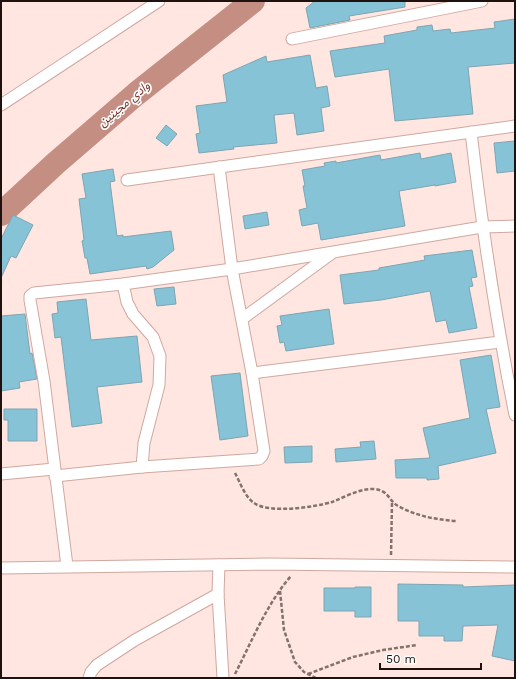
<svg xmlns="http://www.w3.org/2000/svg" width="516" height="679" font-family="'Work Sans','Noto Sans Arabic',sans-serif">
	<rect width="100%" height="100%" fill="#ffe6e0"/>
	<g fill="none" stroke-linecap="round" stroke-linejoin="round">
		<path stroke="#c48e83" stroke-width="24" d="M1,214L56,163L136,94L253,1"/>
	</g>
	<g fill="#87c3d7" stroke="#7da5b2">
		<path d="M315,1H405V7L349,16L350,20L310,28L306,8Z"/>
		<path d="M515,19V63L468,67L473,114L395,121L389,69L335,77L330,51L385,43L384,36L417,30V27L432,25L433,31L450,29L451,33L495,28L494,22Z"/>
		<path d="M310,55L316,88L327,86L330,106L321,108L324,131L297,135L294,113L274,115L277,143L233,147L234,149L199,153L196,134L200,133L196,106L227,102L223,75L266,56L267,62Z"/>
		<path d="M166,125L177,134L167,146L156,138Z"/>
		<path d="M515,141V171L497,173L494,143Z"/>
		<path d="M420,153L421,159L451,153L456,182L435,186V185L399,191L405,226L321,240L318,223L302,226L299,210L307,208L303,186H305L302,170L325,166L324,163L336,161V163L380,155L381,160Z"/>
		<path d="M113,169L115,181L110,182L117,236L123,235V237L171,231L174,250L153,267L147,269L146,266L90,274L87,258H85L82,241L84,240L79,199L86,198L82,174Z"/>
		<path d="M267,212L269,225L245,229L243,216Z"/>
		<path d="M13,215L33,225L16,258L11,256L1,278V239Z"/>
		<path d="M472,250L477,277L471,278L473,286L469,287L477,328L449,333L446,320L436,322L430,291L381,300L344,304L340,275L379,270V268L425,260L424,256Z"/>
		<path d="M174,287L176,304L157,306L154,289Z"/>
		<path d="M86,299L91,340L137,336L142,382L97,387L102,423L72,427L61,337L55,338L52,314L58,313L57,302Z"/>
		<path d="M329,309L334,344L286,351L284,342L280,343L277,326L282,325L280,316Z"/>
		<path d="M25,314L30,354L32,353L37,379L19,382L20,388L1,391V316Z"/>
		<path d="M491,355L500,407L486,409L496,453L438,466L439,479L427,480V478H396L395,460L430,458L423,428L470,418L460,360Z"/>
		<path d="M240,373L248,436L220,440L211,376Z"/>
		<path d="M4,409H37V441H8V420H4Z"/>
		<path d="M374,441L376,459L336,462L335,449L361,447L360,442Z"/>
		<path d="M312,446V462L285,463L284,447Z"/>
		<path d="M398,584L463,585V587L515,585V661L492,656L498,625L463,626L462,641H444V636H419V621H398Z"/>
		<path d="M355,587H371V617H355V611H324V588H355Z"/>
	</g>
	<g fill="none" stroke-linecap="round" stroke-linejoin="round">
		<g stroke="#cfa89f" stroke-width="13">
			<g id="minor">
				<path d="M292,39L482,1"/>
				<path d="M1,105L159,1"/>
				<path d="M471,132C482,227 496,321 515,415"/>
				<path d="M127,180L515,126"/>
				<path d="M242,319L332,253"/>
				<path d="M252,373L500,342"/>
				<path d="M142,467L259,459L262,456L264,451L252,373L232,269L219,167"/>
				<path d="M1,474L54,469"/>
				<path d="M55,476L142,467L144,443L159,385L160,356L153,337L133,314L127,302L123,284"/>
				<path d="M219,565L218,594L223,678"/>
				<path d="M67,566L44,381L30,300V296L34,293L123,284L232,269L482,227L515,226"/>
				<path d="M1,568L270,564L515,567"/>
				<path d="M89,678L91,672L97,665L135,640L218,594"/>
			</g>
		</g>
		<g stroke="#83716d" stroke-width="2.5" stroke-dasharray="4 2" stroke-linecap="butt">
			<path d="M235,473C240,482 245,497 254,503C269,514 315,507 332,502C345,497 360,488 375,489C389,491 388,500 398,506C416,516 437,520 457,521"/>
			<path d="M391,555L392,502"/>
			<path d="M280,591L284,630L295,662L304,672L316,678"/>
			<path d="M235,674C252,641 266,605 291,576"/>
			<path d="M308,674L353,657L383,650L417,645"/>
		</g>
		<use href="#minor" stroke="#fff" stroke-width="11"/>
	</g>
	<g text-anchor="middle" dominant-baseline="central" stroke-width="3.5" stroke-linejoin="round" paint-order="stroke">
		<g font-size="12" font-style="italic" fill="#733023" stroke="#fafafa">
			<text transform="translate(124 104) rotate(-40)">وادي مجينين</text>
		</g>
	</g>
	<rect width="516" height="679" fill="none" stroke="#1e110e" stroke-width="4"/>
	<path d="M380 663v6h101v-6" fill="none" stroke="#1e110e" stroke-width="2"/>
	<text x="386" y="663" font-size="12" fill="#1e110e" stroke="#fafafa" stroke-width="3" paint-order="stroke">50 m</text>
</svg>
